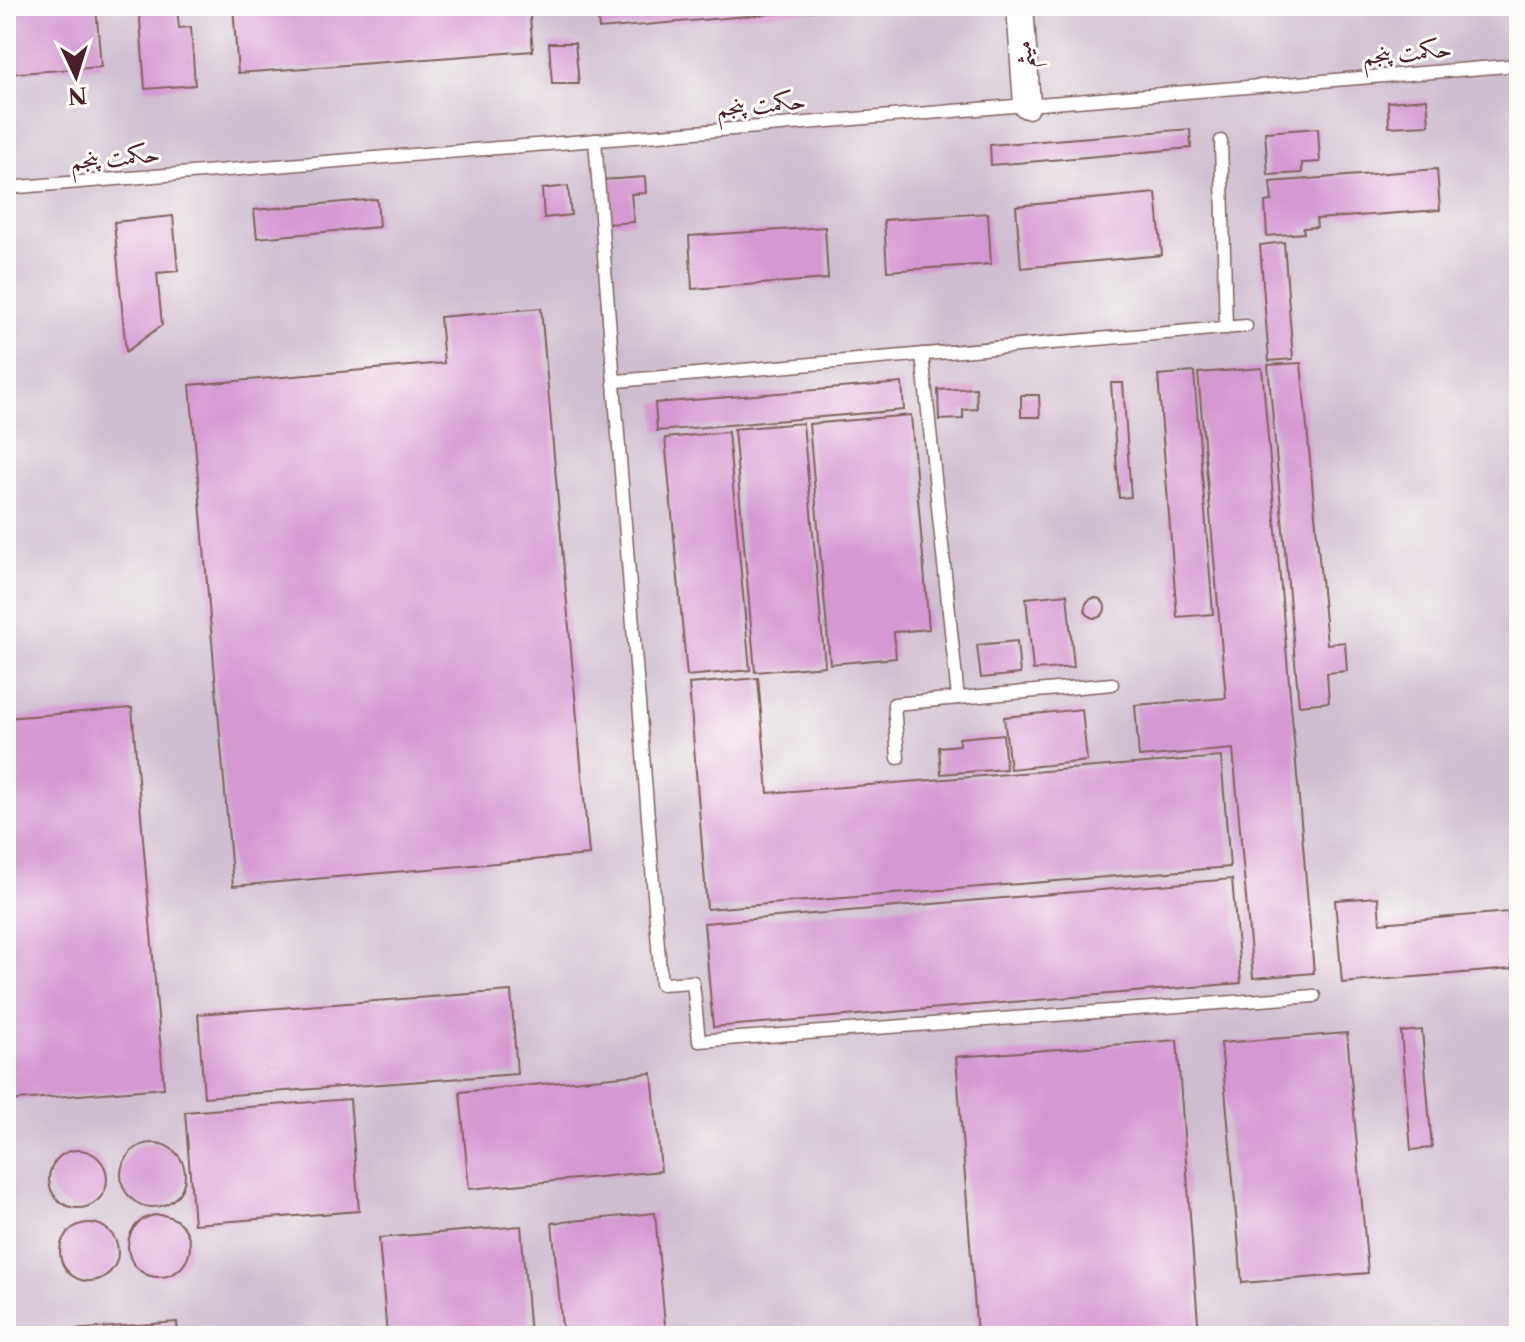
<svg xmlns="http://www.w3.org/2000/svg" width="1525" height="1342" font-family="'Libre Caslon Text',Amiri,serif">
	<rect width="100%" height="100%" fill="#fdfcf7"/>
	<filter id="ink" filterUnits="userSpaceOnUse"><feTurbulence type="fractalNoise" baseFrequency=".0125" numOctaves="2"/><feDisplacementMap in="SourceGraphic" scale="16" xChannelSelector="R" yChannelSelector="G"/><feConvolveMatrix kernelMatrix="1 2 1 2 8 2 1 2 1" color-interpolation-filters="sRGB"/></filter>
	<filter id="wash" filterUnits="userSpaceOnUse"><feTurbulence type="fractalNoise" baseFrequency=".006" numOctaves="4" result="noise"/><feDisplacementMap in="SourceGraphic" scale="32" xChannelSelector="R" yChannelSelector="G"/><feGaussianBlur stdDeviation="1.8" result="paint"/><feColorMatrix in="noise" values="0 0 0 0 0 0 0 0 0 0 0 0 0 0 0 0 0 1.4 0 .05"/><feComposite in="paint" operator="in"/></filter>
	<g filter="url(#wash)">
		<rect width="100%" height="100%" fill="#e7dfb9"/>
		<rect fill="#cfbed0" x="6" y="6" width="1513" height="1330"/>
		<g id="blocks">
			<g fill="#d599d2">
				<path d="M6,6H96L101,67L6,74Z"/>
				<path d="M139,6H177L179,28L191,27L195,85L145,89Z"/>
				<path d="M233,6H529L533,51L238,73Z"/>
				<path d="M597,6H840V8L599,29Z"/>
				<path d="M549,43H575L579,84H552Z"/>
				<path d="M1427,99L1429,125L1389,127L1388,102Z"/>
				<path d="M1318,128L1320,162L1302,163V173L1268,175L1265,132Z"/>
				<path d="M1190,129L1191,148L991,165L990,145Z"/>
				<path d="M1437,169L1440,210L1316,219L1317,227L1303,228L1304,233L1267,236L1265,202L1272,201L1270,182Z"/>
				<path d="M645,177L646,193L631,194L634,222L606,224L602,180Z"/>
				<path d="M568,186L571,215L544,218L542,189Z"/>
				<path d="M1156,193L1162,255L1021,268L1016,206Z"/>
				<path d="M377,199L379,227L257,238L254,210Z"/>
				<path d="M988,213L991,264L887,271L884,220Z"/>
				<path d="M173,216L178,271L157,273L162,325L126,352L114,222Z"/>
				<path d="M825,227L828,279L692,289L689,236Z"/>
				<path d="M1284,242L1293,359L1269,361L1260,245Z"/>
				<path d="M541,308L589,855L233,886L190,385L444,363L440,317Z"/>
				<path d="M1301,363L1327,644L1345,642L1347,671L1327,673L1329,702L1299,705L1268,365Z"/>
				<path d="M1262,368L1314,973L1253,978L1233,749L1139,757L1135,705L1226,698L1198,373Z"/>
				<path d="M1194,372L1213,614L1177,617L1158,375Z"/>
				<path d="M902,383L904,410L657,431L655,403Z"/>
				<path d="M1111,383H1123L1131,497L1119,498Z"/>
				<path d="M976,388L977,409L963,410V419L939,420L938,390Z"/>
				<path d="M1021,395H1039L1040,417H1021Z"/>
				<path d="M911,415L929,629L894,632L896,658L830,664L809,424Z"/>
				<path d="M803,423L825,666L755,672L734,429Z"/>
				<path d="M728,432L750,670L687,676L665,438Z"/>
				<path d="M1067,594L1074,667L1033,670L1026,598Z"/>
				<circle cx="1095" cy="608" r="10"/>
				<path d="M1017,641L1020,674L981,678L977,645Z"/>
				<path d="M758,678L768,793L1221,757L1230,867L707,909L689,684Z"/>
				<path d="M132,708L164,1088L6,1101V718Z"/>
				<path d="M1082,709L1087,761L1010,769L1004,717Z"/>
				<path d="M1003,734L1006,769L941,774L939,747L960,745L959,738Z"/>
				<path d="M1232,879L1241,983L713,1027L704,923Z"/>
				<path d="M1378,897L1380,923L1508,912L1512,969L1342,983L1335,900Z"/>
				<path d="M511,991L517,1074L204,1097L198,1014Z"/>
				<path d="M1422,1030L1432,1148L1411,1150L1401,1032Z"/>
				<path d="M1347,1033L1368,1273L1242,1283L1221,1043Z"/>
				<path d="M1177,1040L1199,1336H977L956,1057Z"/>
				<path d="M652,1073L661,1171L469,1189L460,1092Z"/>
				<path d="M350,1099L359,1211L194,1224L185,1112Z"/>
				<circle cx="153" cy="1175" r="32"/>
				<circle cx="78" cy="1179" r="29"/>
				<path d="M655,1213L666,1336H563L552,1223Z"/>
				<circle cx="159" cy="1246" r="31"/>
				<circle cx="89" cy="1252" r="29"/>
				<path d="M521,1226L530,1336H387L379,1238Z"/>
				<path d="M6,1244L14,1264L6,1293Z"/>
				<path d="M177,1322L178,1336H20L19,1334Z"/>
			</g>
		</g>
	</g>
	<g filter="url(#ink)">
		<use href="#blocks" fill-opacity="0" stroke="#81625d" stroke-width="2"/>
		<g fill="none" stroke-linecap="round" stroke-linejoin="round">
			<g stroke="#81625d" stroke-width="15">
				<g id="service">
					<path d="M595,140L661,984L693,982L699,1041L1314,996"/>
					<path d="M1221,141L1226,328"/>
					<path d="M6,188L1519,65"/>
					<path d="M922,354L958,698"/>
					<path d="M617,381L1246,326"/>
					<path d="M898,758L894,704L1112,684"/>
				</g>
			</g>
			<g stroke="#81625d" stroke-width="29">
				<path id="minor" d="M1020,6L1027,105"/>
			</g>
			<use href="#service" stroke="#fff" stroke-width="12"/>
			<use href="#minor" stroke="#fff" stroke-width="26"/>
		</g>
	</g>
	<g text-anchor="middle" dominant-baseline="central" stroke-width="6" stroke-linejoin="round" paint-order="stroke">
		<g font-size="24" fill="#4a1f2b" stroke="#fdfcf7">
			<text transform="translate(1407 52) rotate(-5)">حکمت پنجم</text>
			<text transform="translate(1023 55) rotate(-94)">میثم</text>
			<text transform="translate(761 104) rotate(-5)">حکمت پنجم</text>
			<text transform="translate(115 157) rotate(-5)">حکمت پنجم</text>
		</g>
	</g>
	<rect width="1525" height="1342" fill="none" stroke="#fdfcf7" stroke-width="32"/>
	<g transform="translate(76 76) rotate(176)" stroke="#fdfcf7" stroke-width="6" paint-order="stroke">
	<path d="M0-6L14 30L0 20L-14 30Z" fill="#4a1f2b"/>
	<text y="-12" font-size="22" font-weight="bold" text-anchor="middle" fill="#4a1f2b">N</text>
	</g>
</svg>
